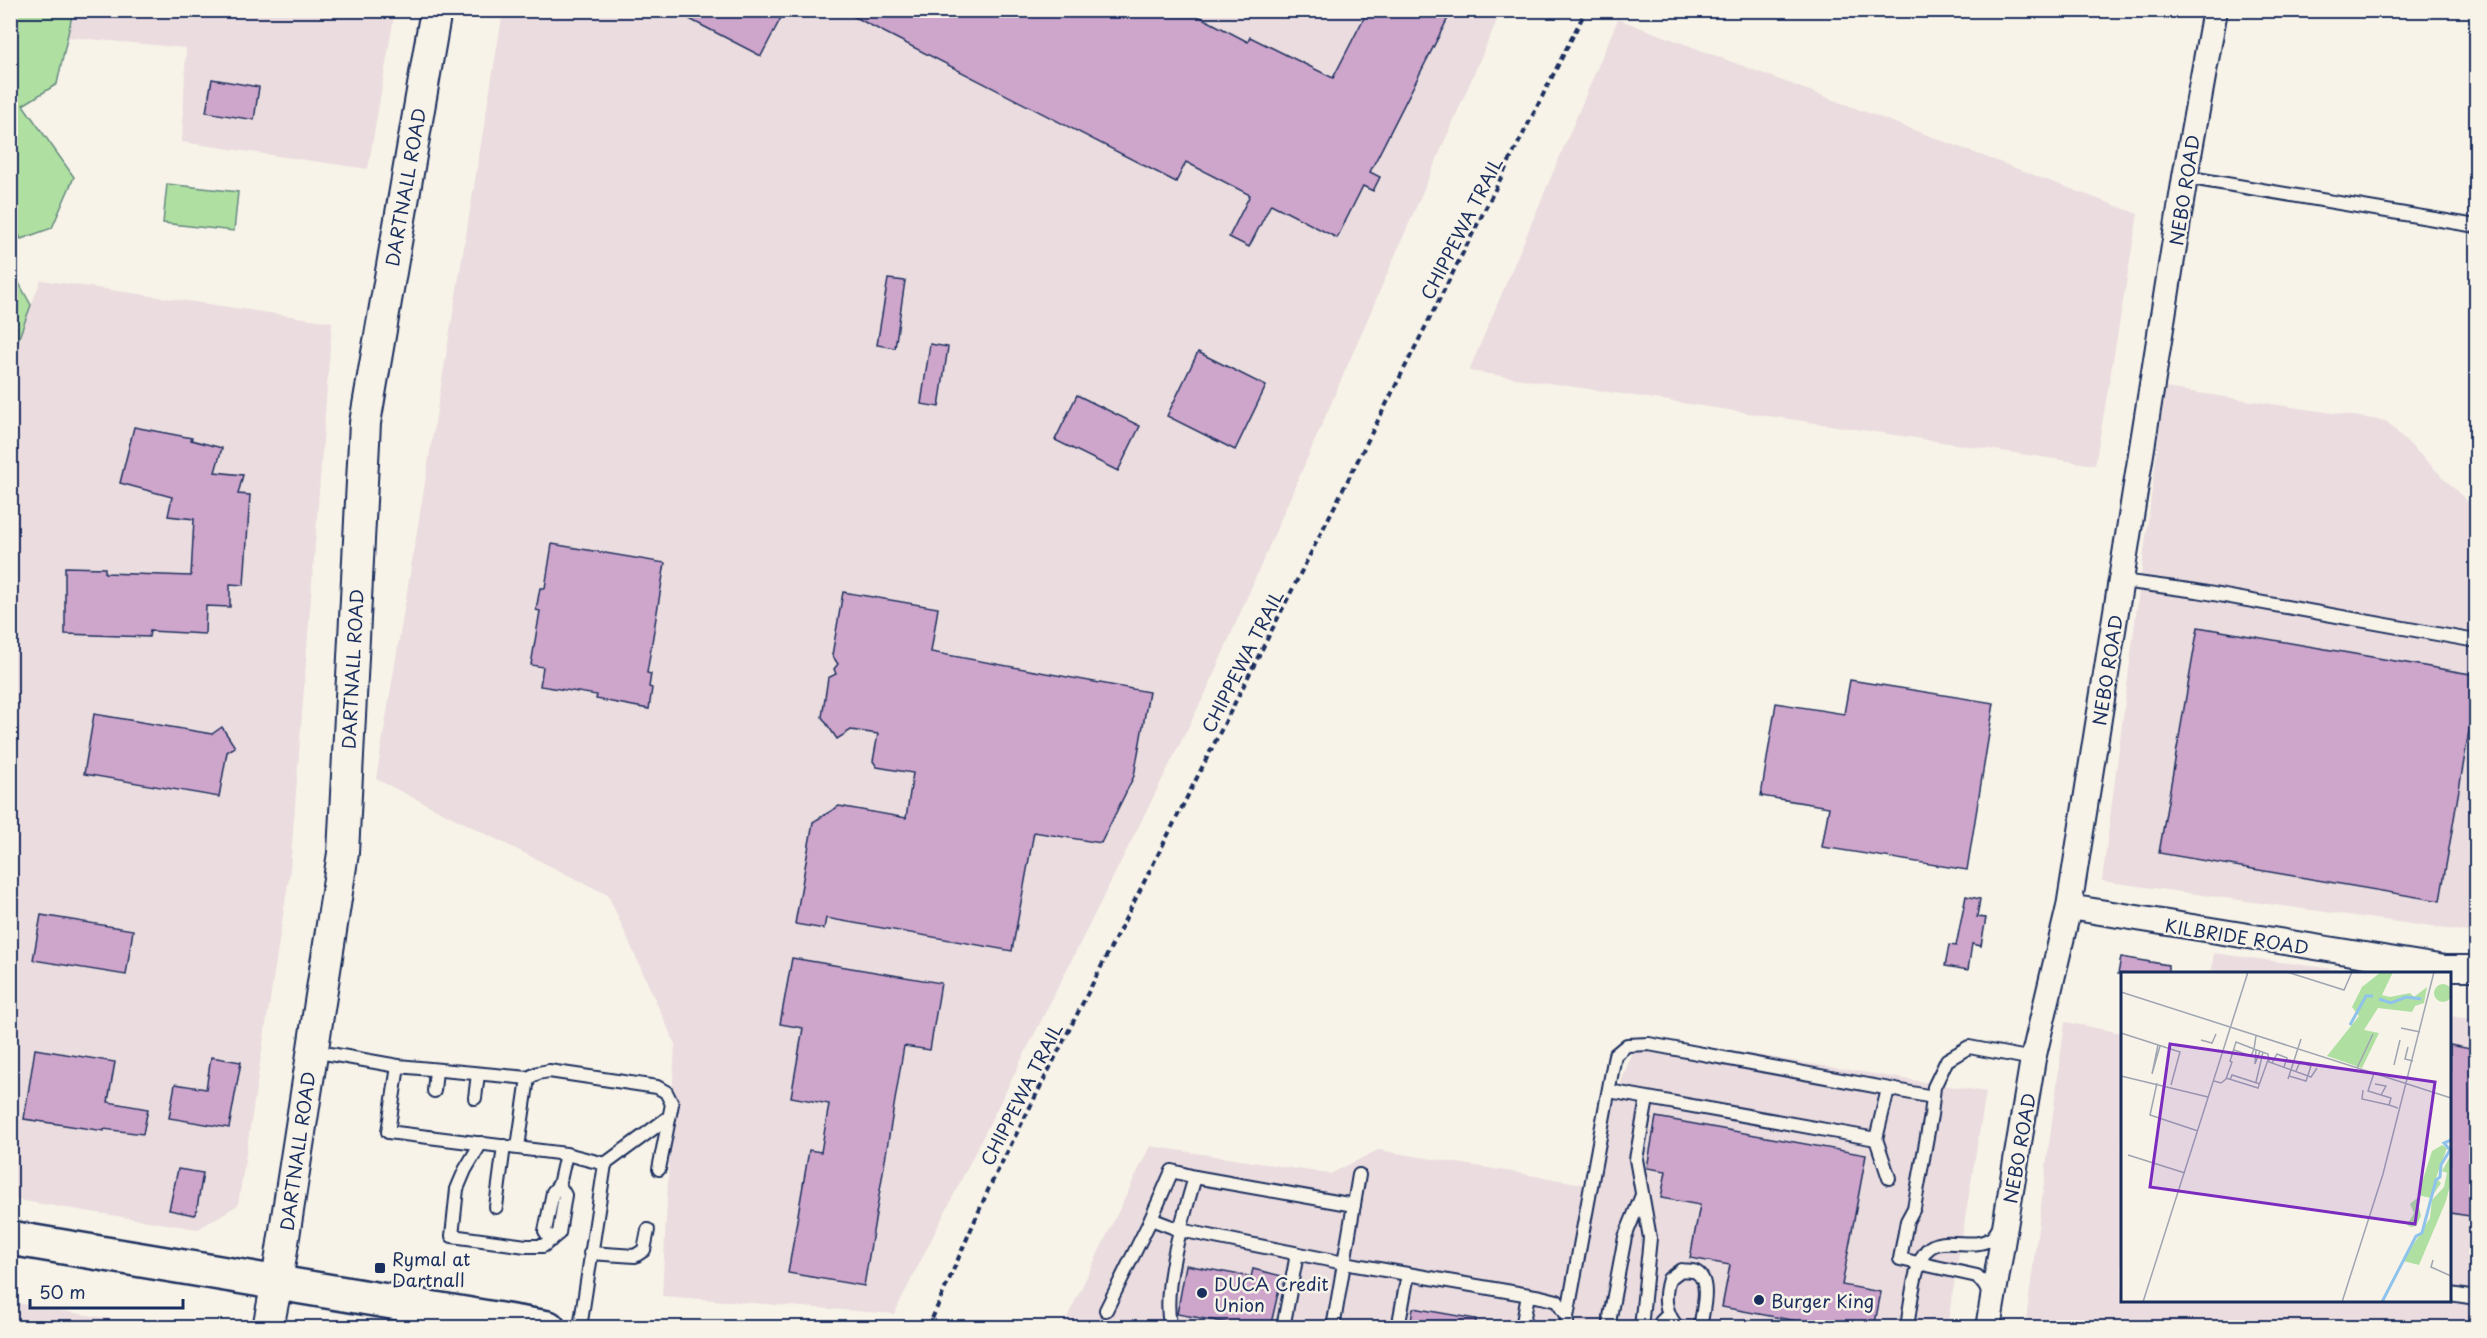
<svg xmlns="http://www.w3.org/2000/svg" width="2487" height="1338" font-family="'Playpen Sans',sans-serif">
	<rect width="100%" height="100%" fill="#f7f3e8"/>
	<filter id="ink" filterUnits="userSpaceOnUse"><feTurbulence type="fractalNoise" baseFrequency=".0167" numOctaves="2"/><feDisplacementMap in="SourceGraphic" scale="12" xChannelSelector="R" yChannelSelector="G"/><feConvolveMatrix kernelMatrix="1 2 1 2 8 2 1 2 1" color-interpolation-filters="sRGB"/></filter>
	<g filter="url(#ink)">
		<g fill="#ebdcdf">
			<path d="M73,11H395L368,169L182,142L186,48L67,37Z"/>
			<path d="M503,11H1501L1206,692L894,1314L662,1296L675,1044L608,895L376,779Z"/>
			<path d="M1618,19L2138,214L2095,465L1469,371Z"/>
			<path d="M41,280L332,322L290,871L238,1205L198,1229L11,1199L10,352L14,351Z"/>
			<path d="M2165,388L2386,421L2476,510V933L2102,881Z"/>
			<path d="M2214,953L2362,973H2211Z"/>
			<path d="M2450,1016L2476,1020V1327L2025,1328L2065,1022L2122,1033V1300H2450Z"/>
			<path d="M1638,1036L1986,1092L1947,1327L1083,1328L1064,1324L1150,1146L1330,1174L1378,1150L1584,1184Z"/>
			<path d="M10,1302H11L157,1327H11Z"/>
		</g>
		<g fill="#afe0a1" stroke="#658880" stroke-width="1.5">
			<path d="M10,11H73L57,84L23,105L74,177L52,228L21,239L10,214Z"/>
			<path d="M167,184L238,192L234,231L163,223Z"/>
			<path d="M11,273L14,274L31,305L14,351L11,352Z"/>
		</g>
		<g fill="#cea5cb" stroke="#1b2f5e" stroke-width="1.5">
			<path d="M672,10H785L761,56Z"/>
			<path d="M841,10H1187L1248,42L1250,37L1333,78L1368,10H1434L1448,18L1370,172L1380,177L1373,191L1363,186L1337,238L1271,204L1249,247L1229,237L1250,195L1186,162L1176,182Z"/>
			<path d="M212,79L259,87L254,120L206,112Z"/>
			<path d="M888,279L905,281L895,348L877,345Z"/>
			<path d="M930,344L948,347L939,407L921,404Z"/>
			<path d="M1198,352L1266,386L1235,450L1167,416Z"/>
			<path d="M1077,395L1140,426L1118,471L1055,440Z"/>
			<path d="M134,427L192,438L191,440L222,448L215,472L243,475L238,494L250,495L244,585L230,584V607L206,606L205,634L150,631L149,637L65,634V567L105,568V573L191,576L194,519L168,516L172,497L120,483Z"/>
			<path d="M552,544L665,563L647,673L651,674L649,687L652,688L649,709L596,699L597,695L540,686L543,667L531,665L540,611L536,610L540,588H545Z"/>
			<path d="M843,592L938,608L931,652L1149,692L1134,776L1101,843L1034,832L1012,951L826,918L824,929L795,924L813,822L839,806L906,818L913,773L877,767L873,761L878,734L851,730L837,739L822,717L828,678L836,674L834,669L838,664L832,655Z"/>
			<path d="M2198,627L2476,675V690L2440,901L2159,853Z"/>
			<path d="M1850,680L1994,703L1967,870L1822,847L1829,807L1761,796L1776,703L1844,714Z"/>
			<path d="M94,714L212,734L222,727L235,747L227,752L219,797L84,774Z"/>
			<path d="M1966,896L1980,899L1977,917L1986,918L1981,946L1972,944L1968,970L1945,966L1949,945L1956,946Z"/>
			<path d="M41,915L133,930L126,975L33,960Z"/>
			<path d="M2121,957L2168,965V974H2118Z"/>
			<path d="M792,958L941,983L930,1050L904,1046L864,1286L788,1273L809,1150L821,1152L829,1104L791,1097L803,1028L780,1024Z"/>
			<path d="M2450,1045L2476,1050V1217L2450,1213Z"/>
			<path d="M35,1049L115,1062L108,1102L148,1109L143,1134L104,1129V1131L24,1119Z"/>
			<path d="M211,1057L241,1062L229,1128L169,1118L175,1084L206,1089Z"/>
			<path d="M1656,1117L1866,1155L1842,1285L1881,1292L1874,1328H1834L1722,1307L1730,1265L1690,1258L1700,1205L1661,1198L1666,1171L1647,1168Z"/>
			<path d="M178,1169L203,1173L196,1214L194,1215L169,1210Z"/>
			<path d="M1186,1265L1251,1277L1253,1269L1282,1276L1270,1328H1240V1325L1177,1314Z"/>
			<path d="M1413,1308L1476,1319L1475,1328H1410Z"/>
		</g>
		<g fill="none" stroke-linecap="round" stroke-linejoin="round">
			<g stroke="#1b2f5e" stroke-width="16">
				<g id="service">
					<path d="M2185,177L2476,226"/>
					<path d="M2122,581L2197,591L2476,641"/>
					<path d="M313,1051L398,1066L388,1132L566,1154L605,1164L580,1328"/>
					<path d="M398,1066L528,1078L538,1073L549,1071L657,1087L666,1092L672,1104L659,1169"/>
					<path d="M434,1091L436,1070"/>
					<path d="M1609,1091L1876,1139L1888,1089"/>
					<path d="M475,1098L478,1074"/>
					<path d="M1876,1139L1889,1178"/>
					<path d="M481,1143L465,1170L457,1189L452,1236L526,1246H543L559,1233L565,1195L559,1185L566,1154"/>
					<path d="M518,1147L528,1078"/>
					<path d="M605,1164L669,1117"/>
					<path d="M496,1207L504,1146"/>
					<path d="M1151,1219L1172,1171L1195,1177"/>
					<path d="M551,1240L545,1231L553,1192L559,1185"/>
					<path d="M590,1253L635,1256L644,1250L648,1230"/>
					<path d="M2450,1294L2476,1298"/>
					<path d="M1990,1296L1985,1286L1977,1276L1900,1259L1907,1221L1914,1208L1931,1115L1934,1087L1947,1060L1969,1047L2033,1059"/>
					<path d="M1106,1310L1151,1219L1180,1230L1344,1263L1541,1297L1557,1301L1567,1317V1328"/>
					<path d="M1567,1317L1615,1055L1627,1045L1649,1044L1933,1097"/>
					<path d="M1174,1328L1170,1324C1162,1285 1184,1215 1195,1177L1354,1205"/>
					<path d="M1283,1328L1297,1254"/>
					<path d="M1333,1328L1359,1175"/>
					<path d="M1398,1328L1408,1274"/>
					<path d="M1522,1328L1528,1295"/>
					<path d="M1610,1328V1317L1625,1237L1642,1195"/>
					<path d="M1641,1328L1650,1238L1636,1159L1647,1099"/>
					<path d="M1660,1328L1661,1322L1668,1315"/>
					<path d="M1674,1328L1675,1324C1664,1309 1664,1296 1669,1279L1681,1270C1685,1271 1692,1270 1696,1272C1712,1281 1702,1313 1700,1328"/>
					<path d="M1907,1328C1910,1309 1914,1264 1927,1250C1942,1234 1972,1251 1990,1239C1994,1237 1997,1231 1999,1228"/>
				</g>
			</g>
			<g stroke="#1b2f5e" stroke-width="28">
				<g id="minor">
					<path d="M2069,907L2445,968H2476"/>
					<path d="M1988,1328L2033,1059L2069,907L2185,177L2215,10"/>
				</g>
			</g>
			<g stroke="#1b2f5e" stroke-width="34">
				<path id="tertiary" d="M268,1328L277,1282L343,853L365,423L436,10"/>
			</g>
			<g stroke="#1b2f5e" stroke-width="38">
				<path id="secondary" d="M10,1238L548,1328"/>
			</g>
			<path stroke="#1b2f5e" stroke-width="4" stroke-dasharray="6 4.5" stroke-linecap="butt" d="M928,1328L989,1188L1586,10"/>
			<use href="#service" stroke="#f7f3e8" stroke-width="12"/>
			<use href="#minor" stroke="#f7f3e8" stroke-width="24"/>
			<use href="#tertiary" stroke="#f7f3e8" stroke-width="30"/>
			<use href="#secondary" stroke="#f7f3e8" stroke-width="33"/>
		</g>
	</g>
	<g fill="#1b2f5e" stroke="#f7f3e8" stroke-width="2">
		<rect x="374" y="1262" width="12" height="12" rx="3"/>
		<circle cx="1202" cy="1293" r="6"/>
		<circle cx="1759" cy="1300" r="6"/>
	</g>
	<g text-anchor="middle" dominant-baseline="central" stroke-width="5" stroke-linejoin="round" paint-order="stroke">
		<g font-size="18" fill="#1b2f5e" stroke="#f7f3e8">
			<text transform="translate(405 187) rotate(-80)">DARTNALL ROAD</text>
			<text transform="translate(2184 190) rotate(-81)">NEBO ROAD</text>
			<text transform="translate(1461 228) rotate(-63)">CHIPPEWA TRAIL</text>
			<text transform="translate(1242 661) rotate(-63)">CHIPPEWA TRAIL</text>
			<text transform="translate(352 669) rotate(-87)">DARTNALL ROAD</text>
			<text transform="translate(2107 670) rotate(-81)">NEBO ROAD</text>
			<text transform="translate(2237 936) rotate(9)">KILBRIDE ROAD</text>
			<text transform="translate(1021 1094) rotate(-63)">CHIPPEWA TRAIL</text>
			<text transform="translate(2019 1148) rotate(-80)">NEBO ROAD</text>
			<text transform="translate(297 1151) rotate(-82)">DARTNALL ROAD</text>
		</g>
		<g font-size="18" fill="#1b2f5e" stroke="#f7f3e8" text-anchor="start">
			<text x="392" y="1258">Rymal at<tspan x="392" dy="21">Dartnall</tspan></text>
			<text x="1214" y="1283">DUCA Credit<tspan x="1214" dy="21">Union</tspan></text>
			<text x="1771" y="1300">Burger King</text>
		</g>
	</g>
	<g transform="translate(2121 972)">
		<rect width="330" height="330" fill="#f7f3e8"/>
		<path d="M260,0H272L261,23L269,25L289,21L293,25L306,15L303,31L294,34L291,40L257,36L243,58L258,61L241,96L206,84L238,44L231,35L241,15ZM313 21a9 9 0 1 1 18 0a9 9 0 1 1-18 0ZM321,173L326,176L315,206L320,211L310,226L297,223L311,179ZM330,183V210L325,229L298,293L282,289L309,246L311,228L323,215L326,201L321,199ZM296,226L300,244L295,254L290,255L286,253L293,241L289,232Z" fill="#afe0a1"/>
		<path fill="none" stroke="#8fc3ec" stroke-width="3" d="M258,27L270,31L285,25L300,27M229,53L245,24H252M261,330L295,264L301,261L315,208L319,205L320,193L329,178L323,171L330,168"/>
		<path fill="none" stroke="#9fa5b1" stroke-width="1.5" d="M166,0L223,18L231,0M0,20L330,126M280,56L299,60M0,61L59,80L50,113M135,64L133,77L147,82L148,90L190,105L196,96M80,68L91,71L95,62M37,73L31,102L39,74M287,75L284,87L292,89M135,78L134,92L139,79M151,91L156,82L166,86L163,95M273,93L279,68M236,96L252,62M253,101L247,119L270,126L268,133L277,136M0,104L87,125M168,104L185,109L190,94L179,90L175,99M105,106L137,116L147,88M167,107L180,67M109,108L111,103L139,112M93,109L100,111L105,107L111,90L109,89L115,70L133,77L130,84L113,78M135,110L142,80M36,111L29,143L77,159M254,112L265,114L260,123M242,118L241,127L268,133M7,183L64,201M312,288L310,295L330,304M22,330L127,0M221,330L262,202L313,0"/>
		<path fill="#7b2cbf" fill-opacity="0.15" stroke="#7b2cbf" stroke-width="3" d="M49,72L314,110L294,252L29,215Z"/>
		<rect width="330" height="330" fill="none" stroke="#1b2f5e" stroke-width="3"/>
	</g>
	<rect width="2487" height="1338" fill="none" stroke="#f7f3e8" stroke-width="36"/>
	<rect x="18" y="18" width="2451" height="1302" fill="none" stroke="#1b2f5e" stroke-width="2" filter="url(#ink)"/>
	<path d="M30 1299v9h153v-9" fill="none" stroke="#1b2f5e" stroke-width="3"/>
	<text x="39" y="1299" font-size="18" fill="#1b2f5e" stroke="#f7f3e8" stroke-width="4.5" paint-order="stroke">50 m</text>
</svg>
